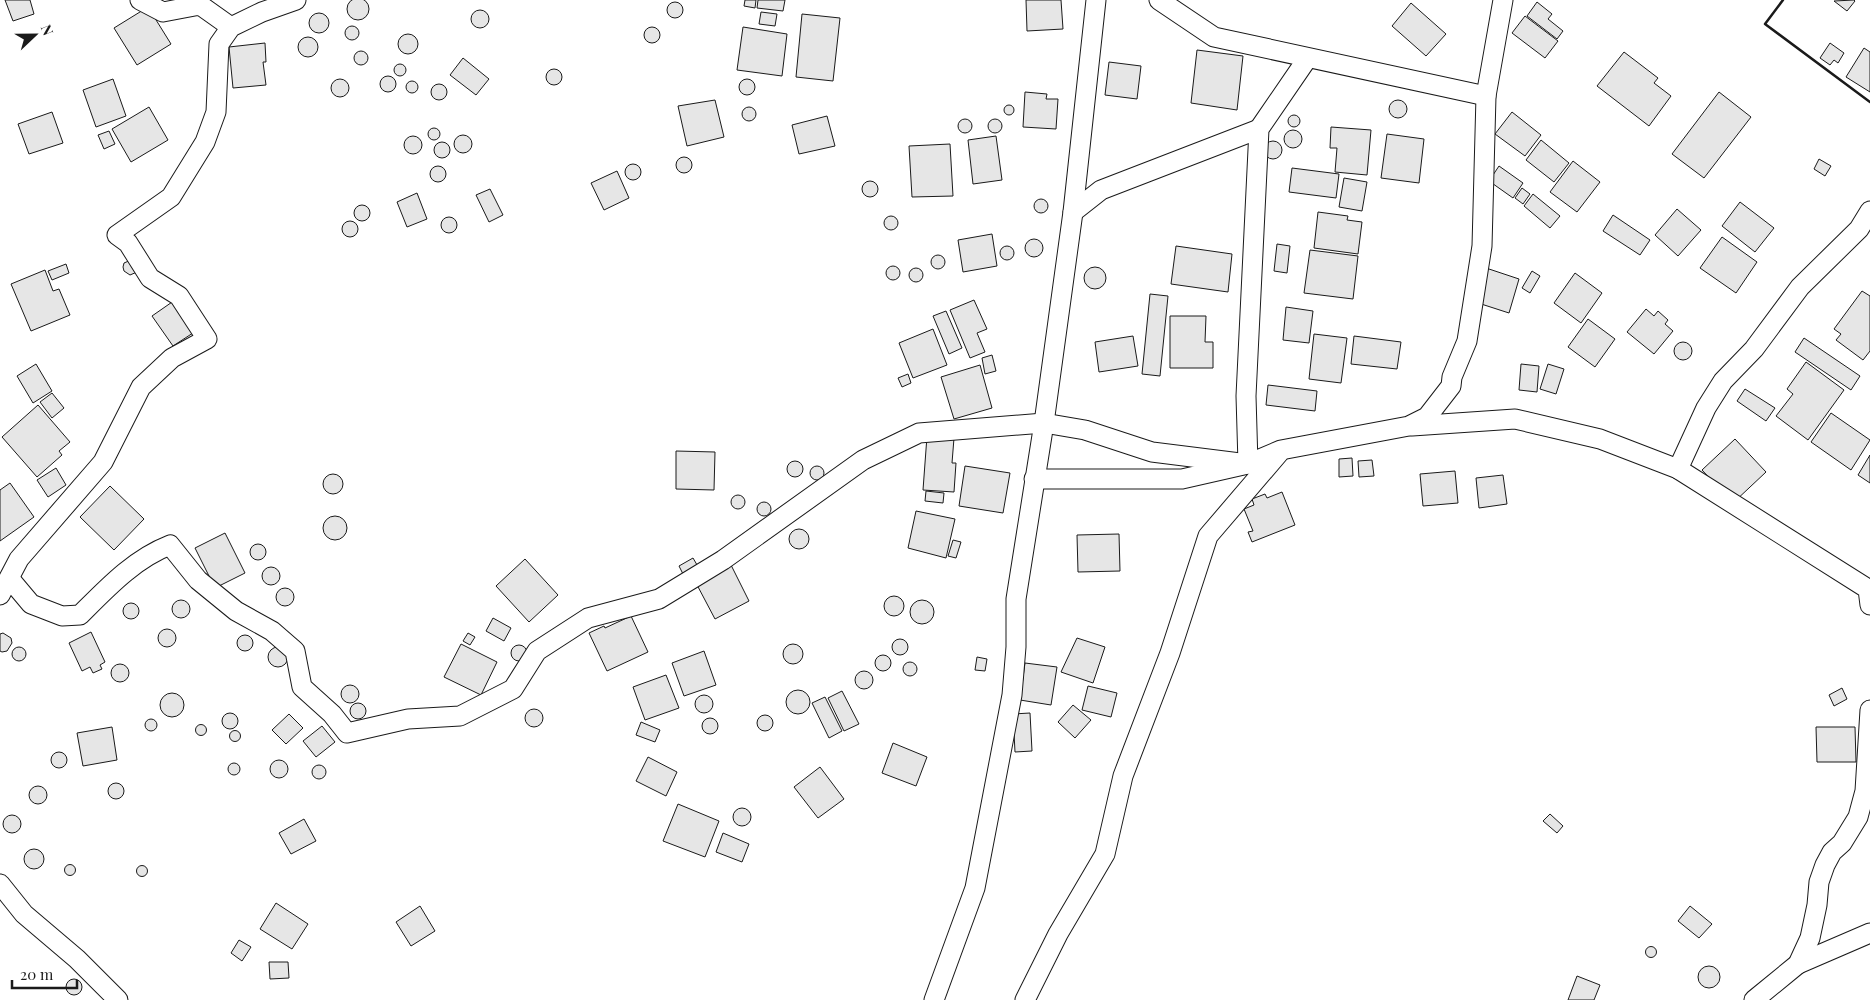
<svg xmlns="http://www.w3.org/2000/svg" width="1870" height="1000" font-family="'Playfair Display',serif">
	<rect width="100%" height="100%" fill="#fff"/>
	<g fill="#e6e6e6" stroke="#1a1a1a">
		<circle cx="358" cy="9" r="11"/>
		<path d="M5,0H30L34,14L13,21Z"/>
		<path d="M745,0H756L755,8L744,6Z"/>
		<path d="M758,0H785L783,11L757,8Z"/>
		<path d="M1026,0H1061L1063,29L1027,31Z"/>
		<path d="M1854,0L1855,1L1847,11L1834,1Z"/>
		<circle cx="675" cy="10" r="8"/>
		<path d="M1537,2L1552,14L1548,19L1563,31L1557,39L1527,16Z"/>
		<path d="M1411,3L1446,34L1426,56L1392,26Z"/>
		<path d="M148,7L171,44L137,65L114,28Z"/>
		<circle cx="480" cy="19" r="9"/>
		<path d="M761,12L777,14L775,26L759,24Z"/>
		<circle cx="319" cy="23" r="10"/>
		<path d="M802,14L840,18L833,81L796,77Z"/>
		<path d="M1525,16L1558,41L1545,58L1512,33Z"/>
		<circle cx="352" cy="33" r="7"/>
		<path d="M743,27L787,34L782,76L737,70Z"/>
		<circle cx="652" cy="35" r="8"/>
		<circle cx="408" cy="44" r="10"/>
		<circle cx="308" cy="47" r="10"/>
		<path d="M265,43L266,62H263L266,85L233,88L229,47Z"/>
		<path d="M1830,43L1844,53L1838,63L1834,60L1830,65L1820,58Z"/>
		<path d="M1864,48L1870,52V92L1846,77Z"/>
		<path d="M1197,50L1243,56L1237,110L1191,103Z"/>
		<circle cx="361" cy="58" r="7"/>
		<path d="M1624,52L1658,78L1654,83L1671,96L1649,126L1597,86Z"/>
		<path d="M463,58L489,79L476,95L450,75Z"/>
		<path d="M1109,62L1141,66L1137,99L1105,95Z"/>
		<circle cx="400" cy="70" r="6"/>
		<circle cx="554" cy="77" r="8"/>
		<circle cx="388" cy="84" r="8"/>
		<circle cx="747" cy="87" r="8"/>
		<path d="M113,79L126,116L96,127L83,90Z"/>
		<circle cx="340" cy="88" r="9"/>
		<circle cx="412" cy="87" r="6"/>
		<circle cx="439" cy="92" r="8"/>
		<path d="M1025,92L1047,94L1046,99H1058L1056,129L1023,127Z"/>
		<path d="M1719,92L1751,117L1704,178L1672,154Z"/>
		<path d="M715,100L724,137L687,146L678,106Z"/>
		<circle cx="1398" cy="109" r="9"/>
		<circle cx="1009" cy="110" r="5"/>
		<circle cx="749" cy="114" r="7"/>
		<path d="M149,107L168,140L131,162L112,129Z"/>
		<path d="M52,112L63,143L29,154L18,124Z"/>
		<path d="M1512,112L1541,135L1525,156L1495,134Z"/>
		<circle cx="1294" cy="121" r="6"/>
		<path d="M827,116L835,146L799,154L792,125Z"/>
		<circle cx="995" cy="126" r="7"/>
		<circle cx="965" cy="126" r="7"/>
		<path d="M1331,127L1371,130L1367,175L1335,172L1337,148H1330Z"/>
		<circle cx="434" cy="134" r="6"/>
		<circle cx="1293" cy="139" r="9"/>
		<path d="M109,131L115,144L104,149L98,135Z"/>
		<path d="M1387,134L1424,139L1419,183L1381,178Z"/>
		<circle cx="463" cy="144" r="9"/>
		<circle cx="413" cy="145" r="9"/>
		<path d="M996,136L1002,180L973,184L968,140Z"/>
		<path d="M1541,140L1569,163L1554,182L1526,160Z"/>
		<circle cx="1273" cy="150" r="9"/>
		<circle cx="442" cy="150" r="8"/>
		<path d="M950,144L953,196L912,197L909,146Z"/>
		<circle cx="684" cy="165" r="8"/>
		<path d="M1819,159L1831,166L1825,176L1814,169Z"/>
		<path d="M1573,161L1600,182L1577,212L1550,192Z"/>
		<circle cx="633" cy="172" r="8"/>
		<circle cx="438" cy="174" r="8"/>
		<path d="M1499,166L1523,183L1513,198L1489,181Z"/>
		<path d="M1292,168L1339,174L1336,198L1289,192Z"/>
		<path d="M617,171L629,198L604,210L591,183Z"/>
		<path d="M1344,178L1367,182L1362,211L1339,207Z"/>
		<circle cx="870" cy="189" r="8"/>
		<path d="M1522,188L1530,194L1523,204L1515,198Z"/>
		<path d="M490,189L503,215L489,222L476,195Z"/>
		<path d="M417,193L427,219L407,227L397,202Z"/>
		<path d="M1533,194L1560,216L1550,228L1524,206Z"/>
		<circle cx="1041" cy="206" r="7"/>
		<path d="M1740,202L1774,228L1755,252L1722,226Z"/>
		<circle cx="362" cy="213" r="8"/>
		<path d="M1677,209L1701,230L1678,256L1655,235Z"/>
		<path d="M1318,212L1348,216L1347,220L1362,222L1358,254L1314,248Z"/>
		<path d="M1613,215L1650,240L1640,255L1603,231Z"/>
		<circle cx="891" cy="223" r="7"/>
		<circle cx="449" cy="225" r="8"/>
		<circle cx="350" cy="229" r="8"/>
		<path d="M992,234L997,266L963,272L958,240Z"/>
		<path d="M1722,237L1757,262L1736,293L1700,268Z"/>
		<circle cx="1034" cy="248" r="9"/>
		<path d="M1277,244L1290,246L1287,273L1274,271Z"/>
		<circle cx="1007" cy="253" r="7"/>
		<path d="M1176,246L1232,254L1228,292L1171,284Z"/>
		<path d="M1310,250L1358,256L1353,299L1304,293Z"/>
		<circle cx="938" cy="262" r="7"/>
		<path d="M131,260L137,272L130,275L124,271L123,267L124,263Z"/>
		<path d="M66,264L69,273L52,280L48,271Z"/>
		<circle cx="893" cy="273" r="7"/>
		<circle cx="1095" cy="278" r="11"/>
		<circle cx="916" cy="275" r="7"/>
		<path d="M1486,268L1519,279L1509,313L1475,302Z"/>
		<path d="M45,270L53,291L59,289L70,315L31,331L11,284Z"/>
		<path d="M1532,271L1540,276L1530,293L1522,288Z"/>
		<path d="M1575,273L1602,293L1581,323L1554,303Z"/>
		<path d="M1862,291L1870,296V351L1863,360L1836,340L1841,334L1834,329Z"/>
		<path d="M1150,294L1168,296L1160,376L1142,374Z"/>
		<path d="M175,300L196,331L173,346L152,316Z"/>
		<path d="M974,300L987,329L977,333L985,352L970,358L950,310Z"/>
		<path d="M1286,307L1313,311L1309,343L1283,340Z"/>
		<path d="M1646,309L1654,316L1658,311L1668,320L1665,324L1673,331L1654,354L1627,332Z"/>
		<path d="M946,311L962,348L949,354L933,316Z"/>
		<path d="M1170,316H1206L1205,342H1213V368H1170Z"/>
		<path d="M1588,319L1615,339L1595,367L1568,347Z"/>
		<path d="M933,329L947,365L913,378L899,343Z"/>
		<path d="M1314,334L1347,338L1341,383L1309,379Z"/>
		<path d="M1133,336L1138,366L1099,372L1095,342Z"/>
		<path d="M1354,336L1401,342L1397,369L1351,364Z"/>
		<path d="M1804,338L1860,376L1851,390L1795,352Z"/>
		<circle cx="1683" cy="351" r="9"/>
		<path d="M992,355L996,371L985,374L982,358Z"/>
		<path d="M1806,362L1844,390L1808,440L1776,416L1793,394L1787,389Z"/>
		<path d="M36,364L52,391L33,403L17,376Z"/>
		<path d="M1521,364L1539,366L1537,392L1519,390Z"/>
		<path d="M1548,364L1564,369L1556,394L1540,389Z"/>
		<path d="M980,365L992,408L954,419L941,377Z"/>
		<path d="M908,374L911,383L902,387L898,378Z"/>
		<path d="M1268,385L1317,391L1315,411L1266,405Z"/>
		<path d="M1745,389L1775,408L1766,421L1737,401Z"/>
		<path d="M52,393L64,408L52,418L40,402Z"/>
		<path d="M38,405L70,442L59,451L62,455L37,477L2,437Z"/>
		<path d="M1831,413L1870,440L1851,470L1811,442Z"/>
		<path d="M927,436L954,438L952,463H956L954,492L923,490Z"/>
		<path d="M1735,439L1766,472L1733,503L1702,470Z"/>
		<path d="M676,451L715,452L714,490L676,489Z"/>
		<path d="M1870,455V483L1858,475Z"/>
		<path d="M1352,458L1353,476L1339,477V459Z"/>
		<path d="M1372,460L1374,476L1359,477L1358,461Z"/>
		<circle cx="795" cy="469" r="8"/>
		<circle cx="817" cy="473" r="7"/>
		<path d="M965,466L1010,473L1003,513L959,506Z"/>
		<path d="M56,468L66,485L48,497L37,480Z"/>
		<path d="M1455,471L1458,503L1423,506L1420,474Z"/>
		<circle cx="333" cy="484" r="10"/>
		<path d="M1503,475L1507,504L1479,508L1476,478Z"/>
		<path d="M10,483L34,517L0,541V490Z"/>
		<path d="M110,486L144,519L114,550L80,517Z"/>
		<path d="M926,491L944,493L943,503L925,501Z"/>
		<path d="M1282,492L1295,525L1252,542L1248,532L1253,531L1244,509L1254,505L1252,499L1265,494L1267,498Z"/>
		<circle cx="738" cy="502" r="7"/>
		<circle cx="764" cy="509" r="7"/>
		<path d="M916,511L955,519L946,558L908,548Z"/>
		<circle cx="335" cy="528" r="12"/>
		<circle cx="799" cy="539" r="10"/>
		<path d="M225,533L245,573L215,588L195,548Z"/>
		<path d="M1119,534L1120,571L1078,572L1077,535Z"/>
		<path d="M953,540L961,542L956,558L948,556Z"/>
		<circle cx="258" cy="552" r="8"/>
		<path d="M693,558L700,570L685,578L679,566Z"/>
		<path d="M525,559L558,595L529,622L496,586Z"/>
		<path d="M731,565L749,601L715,619L696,583Z"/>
		<circle cx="271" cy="576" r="9"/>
		<circle cx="285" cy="597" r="9"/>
		<circle cx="894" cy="606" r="10"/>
		<circle cx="181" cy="609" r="9"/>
		<circle cx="922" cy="612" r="12"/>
		<circle cx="131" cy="611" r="8"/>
		<path d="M631,616L648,652L607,671L589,633L604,626L605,628Z"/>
		<path d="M493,618L511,628L504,641L486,631Z"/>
		<circle cx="167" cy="638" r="9"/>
		<path d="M91,632L105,662L100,665L102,669L93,673L90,667L82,671L69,643Z"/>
		<path d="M3,633L11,638L12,643L7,651L2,652L0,651V634Z"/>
		<path d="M468,633L475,637L470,645L463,641Z"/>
		<circle cx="245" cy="643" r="8"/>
		<path d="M1077,638L1105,647L1093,683L1061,672Z"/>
		<circle cx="900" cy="647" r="8"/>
		<path d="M461,644L497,662L481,695L444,677Z"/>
		<circle cx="793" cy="654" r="10"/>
		<circle cx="519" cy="653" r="8"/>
		<circle cx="19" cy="654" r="7"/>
		<circle cx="278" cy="657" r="10"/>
		<path d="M704,651L716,685L684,696L672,663Z"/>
		<circle cx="883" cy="663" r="8"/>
		<path d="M977,657L987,659L985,671L975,670Z"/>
		<circle cx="910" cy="669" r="7"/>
		<path d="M1025,663L1057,667L1051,705L1020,700Z"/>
		<circle cx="120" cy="673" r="9"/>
		<circle cx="864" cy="680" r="9"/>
		<path d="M666,675L679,708L645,720L633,687Z"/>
		<circle cx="350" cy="694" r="9"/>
		<path d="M1088,686L1117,693L1111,717L1082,710Z"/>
		<path d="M1842,688L1847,699L1834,706L1829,695Z"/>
		<circle cx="798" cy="702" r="12"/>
		<path d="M842,691L859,724L844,731L828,698Z"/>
		<circle cx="172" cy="705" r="12"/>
		<circle cx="704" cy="704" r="9"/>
		<path d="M825,697L842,731L829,738L812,703Z"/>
		<circle cx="358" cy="711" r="8"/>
		<path d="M1073,705L1091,720L1075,738L1058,722Z"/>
		<circle cx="534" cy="718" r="9"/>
		<path d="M1030,713L1032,751L1015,752L1013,714Z"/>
		<circle cx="230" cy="721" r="8"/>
		<path d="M289,714L303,728L286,744L272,730Z"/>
		<circle cx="765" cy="723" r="8"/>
		<circle cx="710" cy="726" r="8"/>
		<circle cx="151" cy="725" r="6"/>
		<path d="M641,722L660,730L655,742L636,735Z"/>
		<circle cx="201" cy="730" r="5.5"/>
		<path d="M322,726L335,742L316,757L303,741Z"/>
		<path d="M112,727L117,760L83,766L77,733Z"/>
		<path d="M1816,727H1855L1856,762H1817Z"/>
		<circle cx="235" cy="736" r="5.5"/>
		<path d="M893,743L927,757L916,786L882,773Z"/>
		<circle cx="59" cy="760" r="8"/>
		<path d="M648,757L677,772L666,796L636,781Z"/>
		<circle cx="279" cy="769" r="9"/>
		<circle cx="234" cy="769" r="6"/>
		<circle cx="319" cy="772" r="7"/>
		<path d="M820,767L844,799L818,818L794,787Z"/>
		<circle cx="116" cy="791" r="8"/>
		<circle cx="38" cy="795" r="9"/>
		<path d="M678,804L719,821L705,857L663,841Z"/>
		<circle cx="742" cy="817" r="9"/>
		<path d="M1550,814L1563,826L1557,833L1543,821Z"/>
		<circle cx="12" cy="824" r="9"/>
		<path d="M304,819L316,841L291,854L279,833Z"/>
		<path d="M723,833L749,844L742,862L716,852Z"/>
		<circle cx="34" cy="859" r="10"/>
		<circle cx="70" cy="870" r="5.5"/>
		<circle cx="142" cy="871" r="5.5"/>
		<path d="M276,903L308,924L292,949L260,929Z"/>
		<path d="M420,906L435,931L411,946L396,922Z"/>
		<path d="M1690,906L1712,924L1699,938L1678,921Z"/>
		<path d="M239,940L251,947L242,961L231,953Z"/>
		<circle cx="1651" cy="952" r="5.5"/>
		<path d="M269,962H288L289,978L270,979Z"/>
		<circle cx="1709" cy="977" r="11"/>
		<path d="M1577,976L1600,985L1594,1000H1568Z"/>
		<circle cx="74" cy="987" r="8"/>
	</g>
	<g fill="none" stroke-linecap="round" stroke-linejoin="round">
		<g stroke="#1a1a1a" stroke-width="21">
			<g id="minor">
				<path d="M140,0L163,12L200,5L231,27"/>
				<path d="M1159,0L1214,37L1486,96"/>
				<path d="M1073,212L1101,190L1259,129"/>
				<path d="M1412,426L1515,419L1600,439L1678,469L1868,589L1870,605"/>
				<path d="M1678,469L1706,408L1723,381L1754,349L1800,287L1859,229L1870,211"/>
				<path d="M1034,479H1182L1248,464L1246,396L1259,129L1307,59"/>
				<path d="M10,579L31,604L62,616L80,615C107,588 134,559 170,545L198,580L236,611L272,631L295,651L302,687L332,714L347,733L408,719L460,716L513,689L537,651L588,618L659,599L723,560L863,460L919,433L1044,423L1085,430L1152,452L1248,464L1281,450L1409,426L1427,417L1451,386L1452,377L1467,341L1482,246L1486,96L1503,0"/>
				<path d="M0,595L19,559L103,462L141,387L172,358L207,339L179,296L150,278L128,243L117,235L171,197L205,142L216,112L219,44L231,27L262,12L296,0"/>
				<path d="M0,884L24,914L77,959L118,1000"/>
				<path d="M1798,964L1870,933"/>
				<path d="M934,1000L975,888L1012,695L1016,647V599L1044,423L1073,212L1096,0"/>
				<path d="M1025,1000L1058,934L1105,854L1123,776L1170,653L1208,536L1279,453"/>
				<path d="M1754,1000L1798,964L1810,938L1817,905L1819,882L1825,865L1832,852L1842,843L1858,817L1865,791L1870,710"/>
			</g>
		</g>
		<use href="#minor" stroke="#fff" stroke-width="19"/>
		<path stroke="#1a1a1a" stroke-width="2.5" d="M1783,0L1765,24L1870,102"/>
	</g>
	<g transform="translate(35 35) rotate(68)" stroke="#ffffff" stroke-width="4" paint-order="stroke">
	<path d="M0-4L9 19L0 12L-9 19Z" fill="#1a1a1a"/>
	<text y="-8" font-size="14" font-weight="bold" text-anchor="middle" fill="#1a1a1a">N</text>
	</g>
	<path d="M12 980v8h65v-8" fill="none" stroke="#1a1a1a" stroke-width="2.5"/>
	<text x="20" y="980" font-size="15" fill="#1a1a1a" stroke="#ffffff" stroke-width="4" paint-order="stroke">20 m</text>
</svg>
